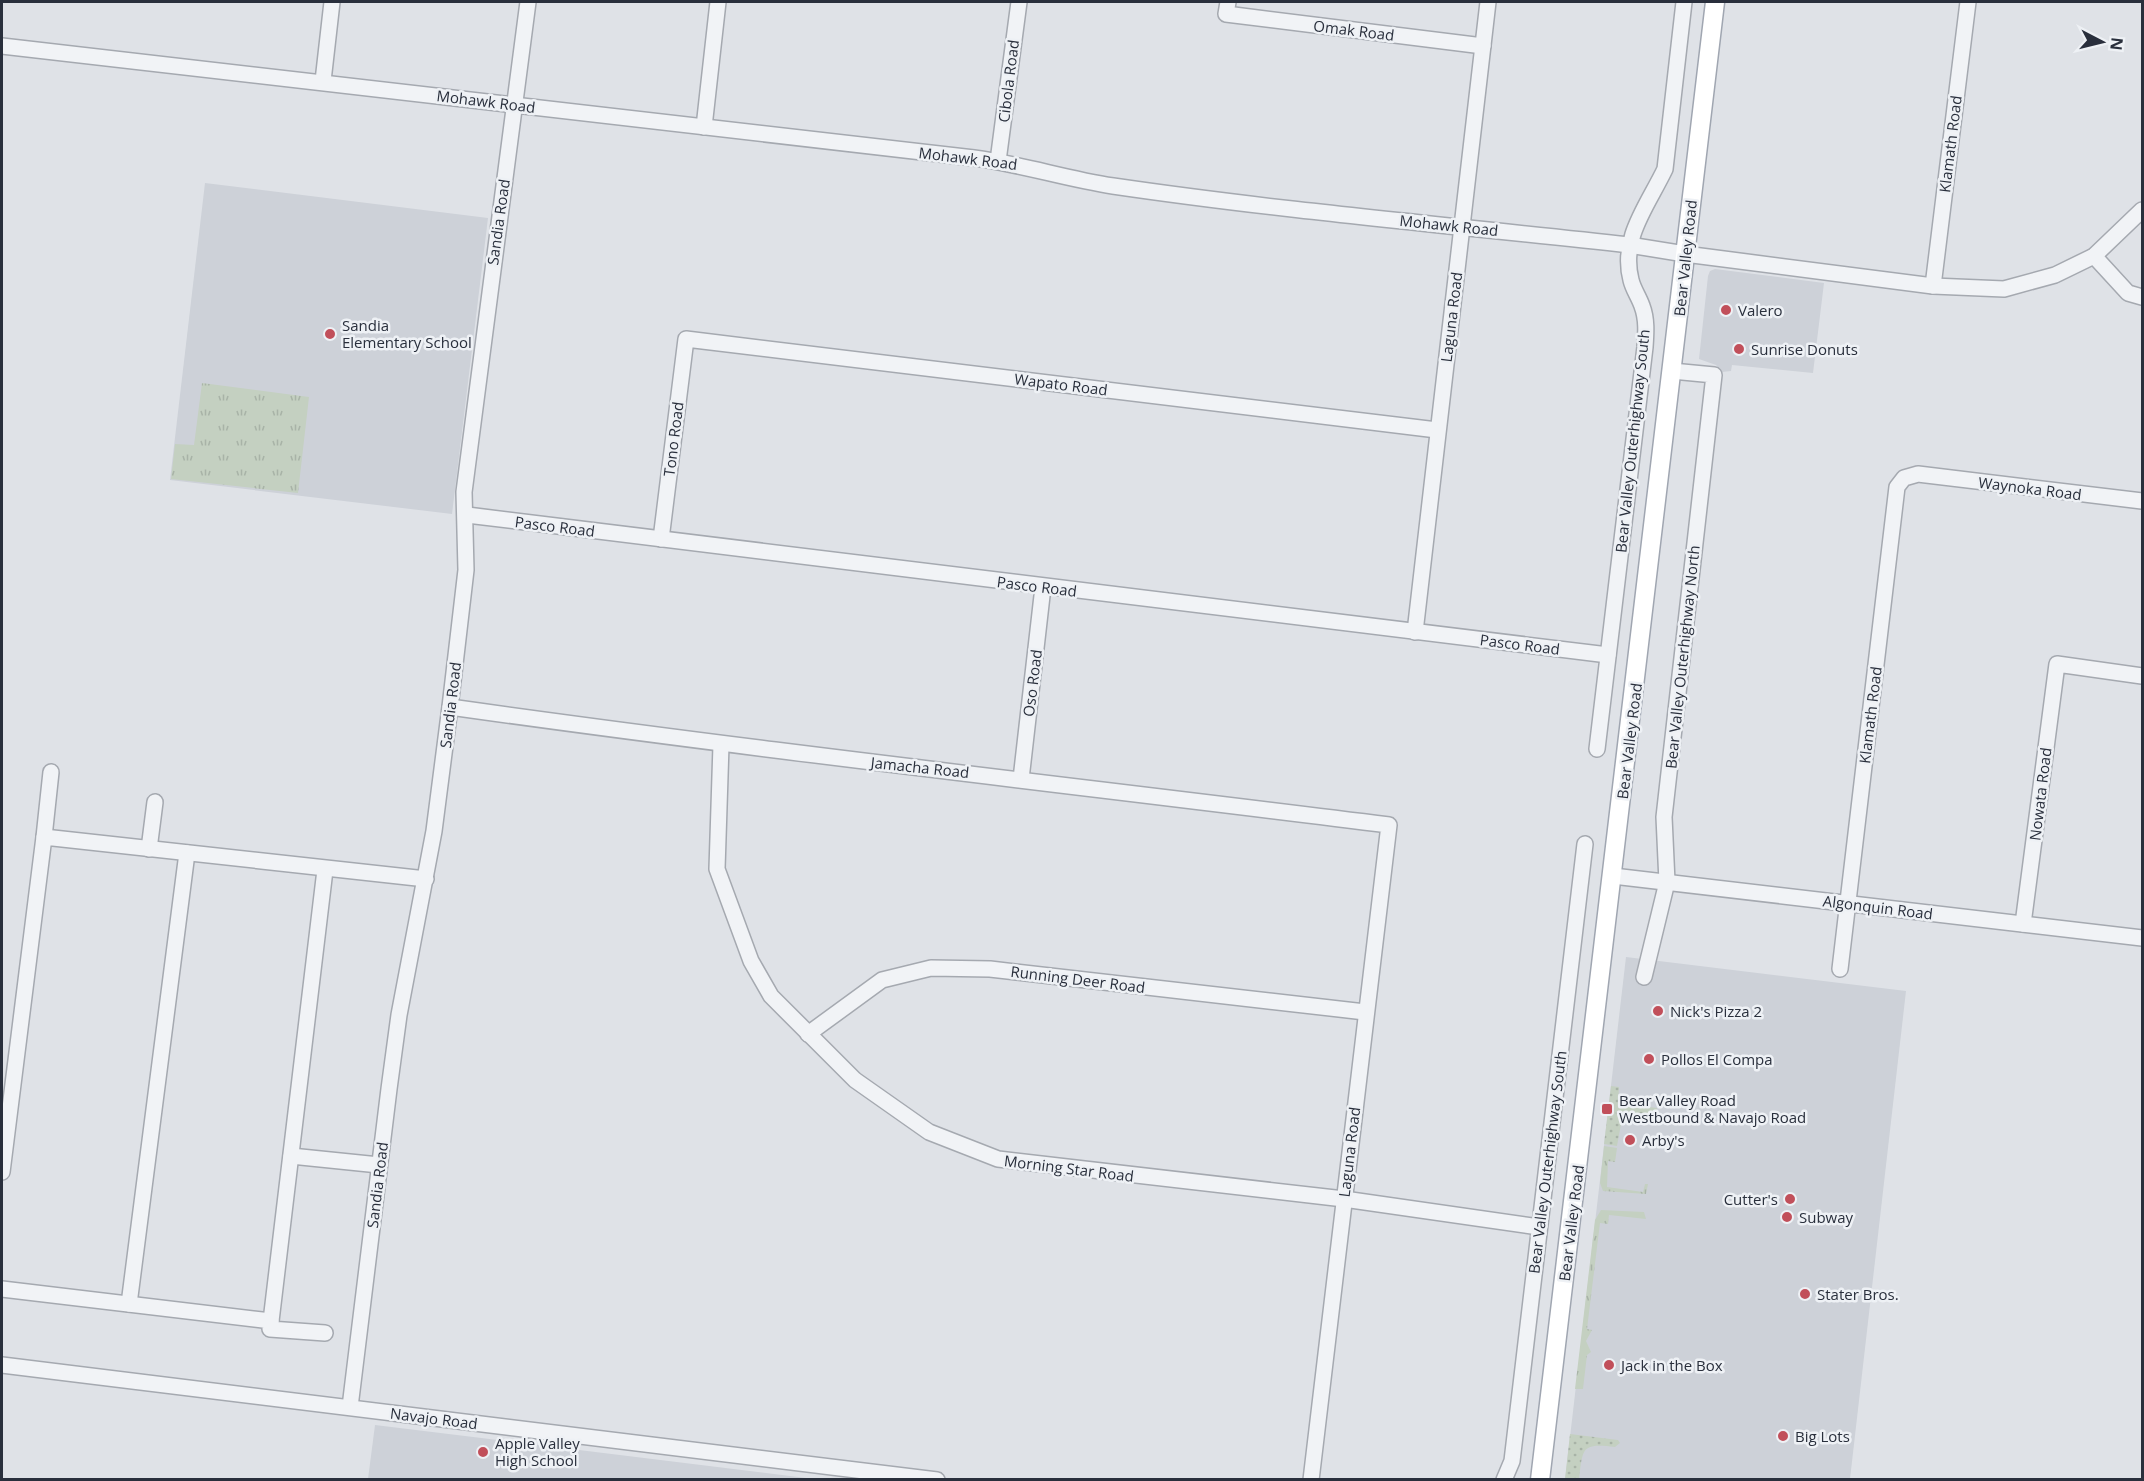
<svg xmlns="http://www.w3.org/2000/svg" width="2144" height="1481" font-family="'Open Sans',sans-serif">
	<defs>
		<pattern id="grass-tufts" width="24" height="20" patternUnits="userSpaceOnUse" patternTransform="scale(1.5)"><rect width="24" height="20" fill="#c4d0c1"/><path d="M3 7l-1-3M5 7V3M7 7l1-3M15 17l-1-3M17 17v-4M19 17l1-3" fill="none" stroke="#a8b3a7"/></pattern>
		<pattern id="park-dots" width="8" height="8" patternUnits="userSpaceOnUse" patternTransform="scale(1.5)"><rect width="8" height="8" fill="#c4d0c1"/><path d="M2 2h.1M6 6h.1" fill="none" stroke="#a8b3a7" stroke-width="1.8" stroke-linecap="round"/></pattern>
	</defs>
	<rect width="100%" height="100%" fill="#dfe2e7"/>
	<g fill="#cdd1d8">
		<path d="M205,183L488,218L452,514L170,480Z"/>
		<path d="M1715,269L1824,283L1813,373L1732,365L1731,371L1722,372L1716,365L1699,359L1708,276L1710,271Z"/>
		<path d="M1626,957L1906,991L1850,1479L1565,1480Z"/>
		<path d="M375,1425L814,1479H368Z"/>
	</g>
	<g fill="url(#grass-tufts)">
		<path d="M202,383L309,397L298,493L171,479L175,444L194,445Z"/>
		<path d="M1604,1146L1617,1148L1615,1162L1608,1161L1607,1187L1643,1192L1645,1184H1648L1646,1194L1603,1191L1600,1183Z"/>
		<path d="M1601,1210L1644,1212L1646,1219L1609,1215L1608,1224L1600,1223L1587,1329L1592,1330L1586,1341L1591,1352L1587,1355L1583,1389H1575L1595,1220Z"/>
	</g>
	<g fill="url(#park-dots)">
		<path d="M1611,1086L1619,1087L1618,1103L1657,1108L1656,1113H1623L1617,1146L1604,1144Z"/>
		<path d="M1570,1434L1618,1440L1620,1443L1615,1447C1581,1443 1583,1448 1579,1479H1565Z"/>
	</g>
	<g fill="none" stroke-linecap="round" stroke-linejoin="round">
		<g stroke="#a5a9b0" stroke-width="18">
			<g id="minor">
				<path d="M1228,2L1226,14L1483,46"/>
				<path d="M2,46L974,158C1021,164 1066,179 1113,186C1284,211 1457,226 1629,245L1685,254L1933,286L2004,289L2055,275L2094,256L2142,210"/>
				<path d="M323,81L332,2"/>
				<path d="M704,127L718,2"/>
				<path d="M998,161L1019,2"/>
				<path d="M2094,256L2128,293L2142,297"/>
				<path d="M1933,286L1968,2"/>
				<path d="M467,515L1608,655"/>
				<path d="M661,539L686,339L1437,430"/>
				<path d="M1415,632L1488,2"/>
				<path d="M450,707C763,751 1076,786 1389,825L1311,1480"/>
				<path d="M721,745L717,869L751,961L771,996L855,1080L929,1132L998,1159L1344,1199L1539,1227"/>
				<path d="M1597,749L1645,347C1646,333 1647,319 1642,306C1639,297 1633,289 1631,280C1620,238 1648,205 1665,169L1684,2"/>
				<path d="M1021,779L1043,587"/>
				<path d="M44,837L51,772"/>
				<path d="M149,849L155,802"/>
				<path d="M1613,876L2142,938"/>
				<path d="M2023,924L2057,664L2142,676"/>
				<path d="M1840,969L1897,487L1904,478L1918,474L2142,501"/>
				<path d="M1644,977L1667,882L1664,817L1714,375L1672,371"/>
				<path d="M808,1034L882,980L931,968L990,969L1365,1012"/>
				<path d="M291,1156L379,1165"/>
				<path d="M2,1172L44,837L426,879"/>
				<path d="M2,1289L271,1321L270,1329L325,1333"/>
				<path d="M129,1304L187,853"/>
				<path d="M271,1321L325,870"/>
				<path d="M2,1365L937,1480"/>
				<path d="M350,1407L389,1089L399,1015L434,831L450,707L466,570L464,492L528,2"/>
				<path d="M1504,1480L1512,1461L1585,844"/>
			</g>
		</g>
		<g stroke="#a0a6b1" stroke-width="21">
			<path id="major" d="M1540,1480L1715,2"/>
		</g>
		<use href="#minor" stroke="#f1f3f6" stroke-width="15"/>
		<use href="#major" stroke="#fff" stroke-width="18"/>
	</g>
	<g fill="#c14f5a" stroke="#eef1f5" stroke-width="2">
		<circle cx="1726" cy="310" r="6"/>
		<circle cx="330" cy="334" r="6"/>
		<circle cx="1739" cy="349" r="6"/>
		<circle cx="1658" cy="1011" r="6"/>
		<circle cx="1649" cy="1059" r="6"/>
		<rect x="1601" y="1103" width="12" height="12" rx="3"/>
		<circle cx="1630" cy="1140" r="6"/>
		<circle cx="1790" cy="1199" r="6"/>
		<circle cx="1787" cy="1217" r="6"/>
		<circle cx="1805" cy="1294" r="6"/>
		<circle cx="1609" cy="1365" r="6"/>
		<circle cx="1783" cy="1436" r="6"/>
		<circle cx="483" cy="1452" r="6"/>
	</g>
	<g text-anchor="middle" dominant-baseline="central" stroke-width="5" stroke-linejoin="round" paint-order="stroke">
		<g font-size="15" fill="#292f3c" stroke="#eef1f5">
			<text transform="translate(1354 30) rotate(7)">Omak Road</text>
			<text transform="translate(1008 81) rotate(-83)">Cibola Road</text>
			<text transform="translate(486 101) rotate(7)">Mohawk Road</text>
			<text transform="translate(1950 144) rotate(-83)">Klamath Road</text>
			<text transform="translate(968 158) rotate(7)">Mohawk Road</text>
			<text transform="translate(498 222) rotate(-82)">Sandia Road</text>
			<text transform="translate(1449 225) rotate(6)">Mohawk Road</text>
			<text transform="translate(1685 258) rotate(-84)">Bear Valley Road</text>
			<text transform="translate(1451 317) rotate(-83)">Laguna Road</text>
			<text transform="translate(1061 384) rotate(7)">Wapato Road</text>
			<text transform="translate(673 439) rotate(-83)">Tono Road</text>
			<text transform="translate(1632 441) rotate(-84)">Bear Valley Outerhighway South</text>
			<text transform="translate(2030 488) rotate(7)">Waynoka Road</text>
			<text transform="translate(555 526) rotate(7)">Pasco Road</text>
			<text transform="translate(1037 586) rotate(7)">Pasco Road</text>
			<text transform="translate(1520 644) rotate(7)">Pasco Road</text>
			<text transform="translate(1682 657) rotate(-84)">Bear Valley Outerhighway North</text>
			<text transform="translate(1032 683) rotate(-83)">Oso Road</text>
			<text transform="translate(450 705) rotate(-83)">Sandia Road</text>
			<text transform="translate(1870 715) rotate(-83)">Klamath Road</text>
			<text transform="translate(1629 741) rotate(-83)">Bear Valley Road</text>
			<text transform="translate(920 767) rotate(6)">Jamacha Road</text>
			<text transform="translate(2040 794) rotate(-83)">Nowata Road</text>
			<text transform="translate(1878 907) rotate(7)">Algonquin Road</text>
			<text transform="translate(1078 979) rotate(7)">Running Deer Road</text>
			<text transform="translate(1349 1152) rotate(-83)">Laguna Road</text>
			<text transform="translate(1547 1162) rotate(-83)">Bear Valley Outerhighway South</text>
			<text transform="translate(1069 1168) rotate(7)">Morning Star Road</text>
			<text transform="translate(377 1185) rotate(-83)">Sandia Road</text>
			<text transform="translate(1571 1223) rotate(-83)">Bear Valley Road</text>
			<text transform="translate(434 1418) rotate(7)">Navajo Road</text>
		</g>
		<g font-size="15" fill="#292f3c" stroke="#eef1f5" text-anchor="start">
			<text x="1738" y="310">Valero</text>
			<text x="342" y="325">Sandia<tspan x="342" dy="17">Elementary School</tspan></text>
			<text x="1751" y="349">Sunrise Donuts</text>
			<text x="1670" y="1011">Nick's Pizza 2</text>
			<text x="1661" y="1059">Pollos El Compa</text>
			<text x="1619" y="1100">Bear Valley Road<tspan x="1619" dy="17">Westbound &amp; Navajo Road</tspan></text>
			<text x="1642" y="1140">Arby's</text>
			<text x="1778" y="1199" text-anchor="end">Cutter's</text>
			<text x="1799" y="1217">Subway</text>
			<text x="1817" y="1294">Stater Bros.</text>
			<text x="1621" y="1365">Jack in the Box</text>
			<text x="1795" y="1436">Big Lots</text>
			<text x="495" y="1443">Apple Valley<tspan x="495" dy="17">High School</tspan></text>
		</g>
	</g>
	<rect width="2144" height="1481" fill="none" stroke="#292f3c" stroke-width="6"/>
	<g transform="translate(2102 42) rotate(97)" stroke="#eef1f5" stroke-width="4.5" paint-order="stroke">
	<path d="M0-4.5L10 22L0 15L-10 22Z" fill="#292f3c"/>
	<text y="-9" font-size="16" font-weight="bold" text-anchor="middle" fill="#292f3c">N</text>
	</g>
</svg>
